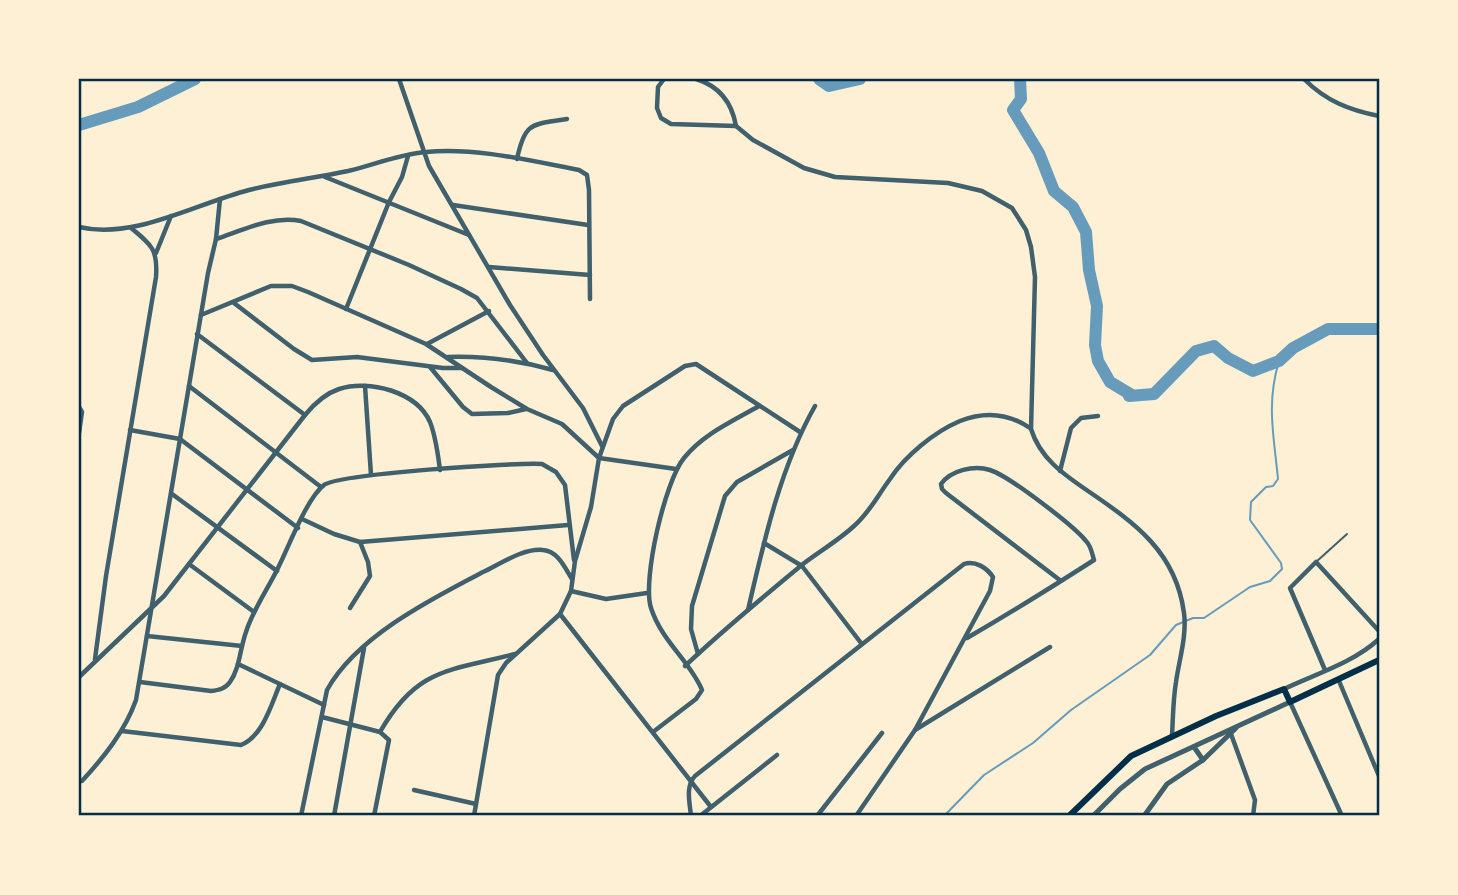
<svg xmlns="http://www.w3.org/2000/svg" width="1458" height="895" font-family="Montserrat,sans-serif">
	<rect width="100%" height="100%" fill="#fdf0d5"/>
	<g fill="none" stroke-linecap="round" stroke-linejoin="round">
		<path stroke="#669bbc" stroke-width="2" d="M944,816L984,775L1033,743L1071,710L1150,655L1176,625L1193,618H1204L1250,587L1270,581L1282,569L1281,563L1250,520L1251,502L1266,487L1273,486L1278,479C1274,436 1266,404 1279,361"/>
		<g stroke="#669bbc" stroke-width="12">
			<path d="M819,79L829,86L860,79"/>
			<path d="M1020,79L1021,99L1013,110L1039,153L1054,191L1073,207L1086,232L1089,270L1097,306L1095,345L1098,361L1110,382L1130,394L1129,396L1154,394L1196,351L1214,346L1228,358L1253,371L1279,361L1293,348L1328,329H1379"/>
			<path d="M79,125L138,107L195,79"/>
		</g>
		<path stroke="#3f606c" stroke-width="2" d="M1316,562L1347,534"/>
		<g stroke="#3f606c" stroke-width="4.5">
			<path d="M399,79L429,166L510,305L543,355L583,408L602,446"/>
			<path d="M664,79L658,87L657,108L661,118L671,124L736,126L753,140L804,168L835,177L948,183L982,191L1012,208L1026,230L1031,247L1035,277L1031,429C1040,458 1063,474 1088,491C1135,523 1176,552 1184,613C1187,636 1179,660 1176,682C1173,700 1173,718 1172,736"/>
			<path d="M696,79C719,86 732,103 736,126"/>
			<path d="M1304,79C1326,101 1349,110 1379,116"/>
			<path d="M517,159C525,121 532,125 567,119"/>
			<path d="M325,177L469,235"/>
			<path d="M453,205L588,225"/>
			<path d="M79,227C134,240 195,204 249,190C281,182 315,178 348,171C373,165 400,154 426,152C475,147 532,161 579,170L587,175L589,190L590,299"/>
			<path d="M216,239C243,230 273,215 301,221L409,265L461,289L477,298L527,363"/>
			<path d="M156,253L171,216"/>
			<path d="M489,267L590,275"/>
			<path d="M234,303L294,349L312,360L357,357L443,368H462"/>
			<path d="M346,309L389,202L402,177L408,156"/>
			<path d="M201,315L271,286H292L308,292L426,344L491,387L527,409L562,424L599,458"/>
			<path d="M197,334L305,415"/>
			<path d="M427,344L489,311"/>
			<path d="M448,357C484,356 518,360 553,370"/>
			<path d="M430,367L463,407L472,414L508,413L526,409"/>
			<path d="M189,386L321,487"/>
			<path d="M365,386L371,475"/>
			<path d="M130,430L180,439L298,528"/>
			<path d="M79,433L82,412L79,407"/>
			<path d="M599,458L676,469"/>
			<path d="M1060,471L1071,428L1081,418L1098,416"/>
			<path d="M172,494L277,571"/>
			<path d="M302,519L334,534L360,542L568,525"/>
			<path d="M764,543L802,566L861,643"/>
			<path d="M189,564L254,612"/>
			<path d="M571,591L606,599L647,593"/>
			<path d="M350,608L370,576L368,562L360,542"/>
			<path d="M748,610C764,541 780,468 815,406"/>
			<path d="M560,614L711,807"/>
			<path d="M147,636L242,646"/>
			<path d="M967,638C1010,613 1052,587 1094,560C1092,553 1091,546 1086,541C1073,525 1009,476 990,470C974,465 951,470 941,484L942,489L946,493L1061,581"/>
			<path d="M698,654L691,629L692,606L725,496L737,482L793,450"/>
			<path d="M95,659L106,576L156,277C158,250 152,245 131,228"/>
			<path d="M238,664L324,705"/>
			<path d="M685,666C723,630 763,597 803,564C820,551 839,540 854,526C870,512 878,495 890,479C905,456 934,432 960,421C985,411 1008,413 1030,428"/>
			<path d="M1325,670L1290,588L1316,562L1379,631"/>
			<path d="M79,677L164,596L305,415C314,404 324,394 339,389C369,379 417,392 430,422C436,437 438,455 440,470"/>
			<path d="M1339,681L1379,776"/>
			<path d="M140,682L211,691C219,690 225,689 230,682C240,668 240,648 246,632C253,610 267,590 277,570C288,549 306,499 324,485C338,474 516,462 542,464L556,472L565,485L574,560"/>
			<path d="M1284,689C1315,674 1353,663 1379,639"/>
			<path d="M1290,702L1342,816"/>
			<path d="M322,717L380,732L389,740L374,816"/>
			<path d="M122,731L241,745C263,736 271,705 280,684"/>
			<path d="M380,732C417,667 450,671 515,654"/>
			<path d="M653,732L696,699L702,690C690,661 662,642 651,608C642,580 665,481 684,458C703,434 733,421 759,406"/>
			<path d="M1231,734L1255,800L1253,816"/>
			<path d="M79,781H82C104,757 125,731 136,700L208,273L216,239L220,199"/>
			<path d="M414,790L476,804"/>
			<path d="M286,816L300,815"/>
			<path d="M301,816L327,690C356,637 431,599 483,572C500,564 523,548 543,550C558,551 565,568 572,579"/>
			<path d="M334,816L364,648"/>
			<path d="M474,816L498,675L506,663L560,614L571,591L575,561L591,507L599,458L613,419L623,406L685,366L696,364L800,432"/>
			<path d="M691,816C690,804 685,786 695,776L964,564C975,560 987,568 993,577L990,591L915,730"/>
			<path d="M700,816L777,755"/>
			<path d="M817,816L882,733"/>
			<path d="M856,816L915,730L1050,647"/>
		</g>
		<g stroke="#3f606c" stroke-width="5">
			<path d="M1203,760L1236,728"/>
			<path d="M1093,816L1120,789L1145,769L1290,702"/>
			<path d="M1144,816L1167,784L1203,760L1194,747"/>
		</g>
		<path stroke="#003049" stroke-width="6" d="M1069,816L1131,756L1216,716L1284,689L1290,702L1379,660"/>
	</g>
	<rect width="1458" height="895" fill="none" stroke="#fdf0d5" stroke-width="161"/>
	<rect x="80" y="80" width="1298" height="734" fill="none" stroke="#003049" stroke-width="2.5"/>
</svg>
